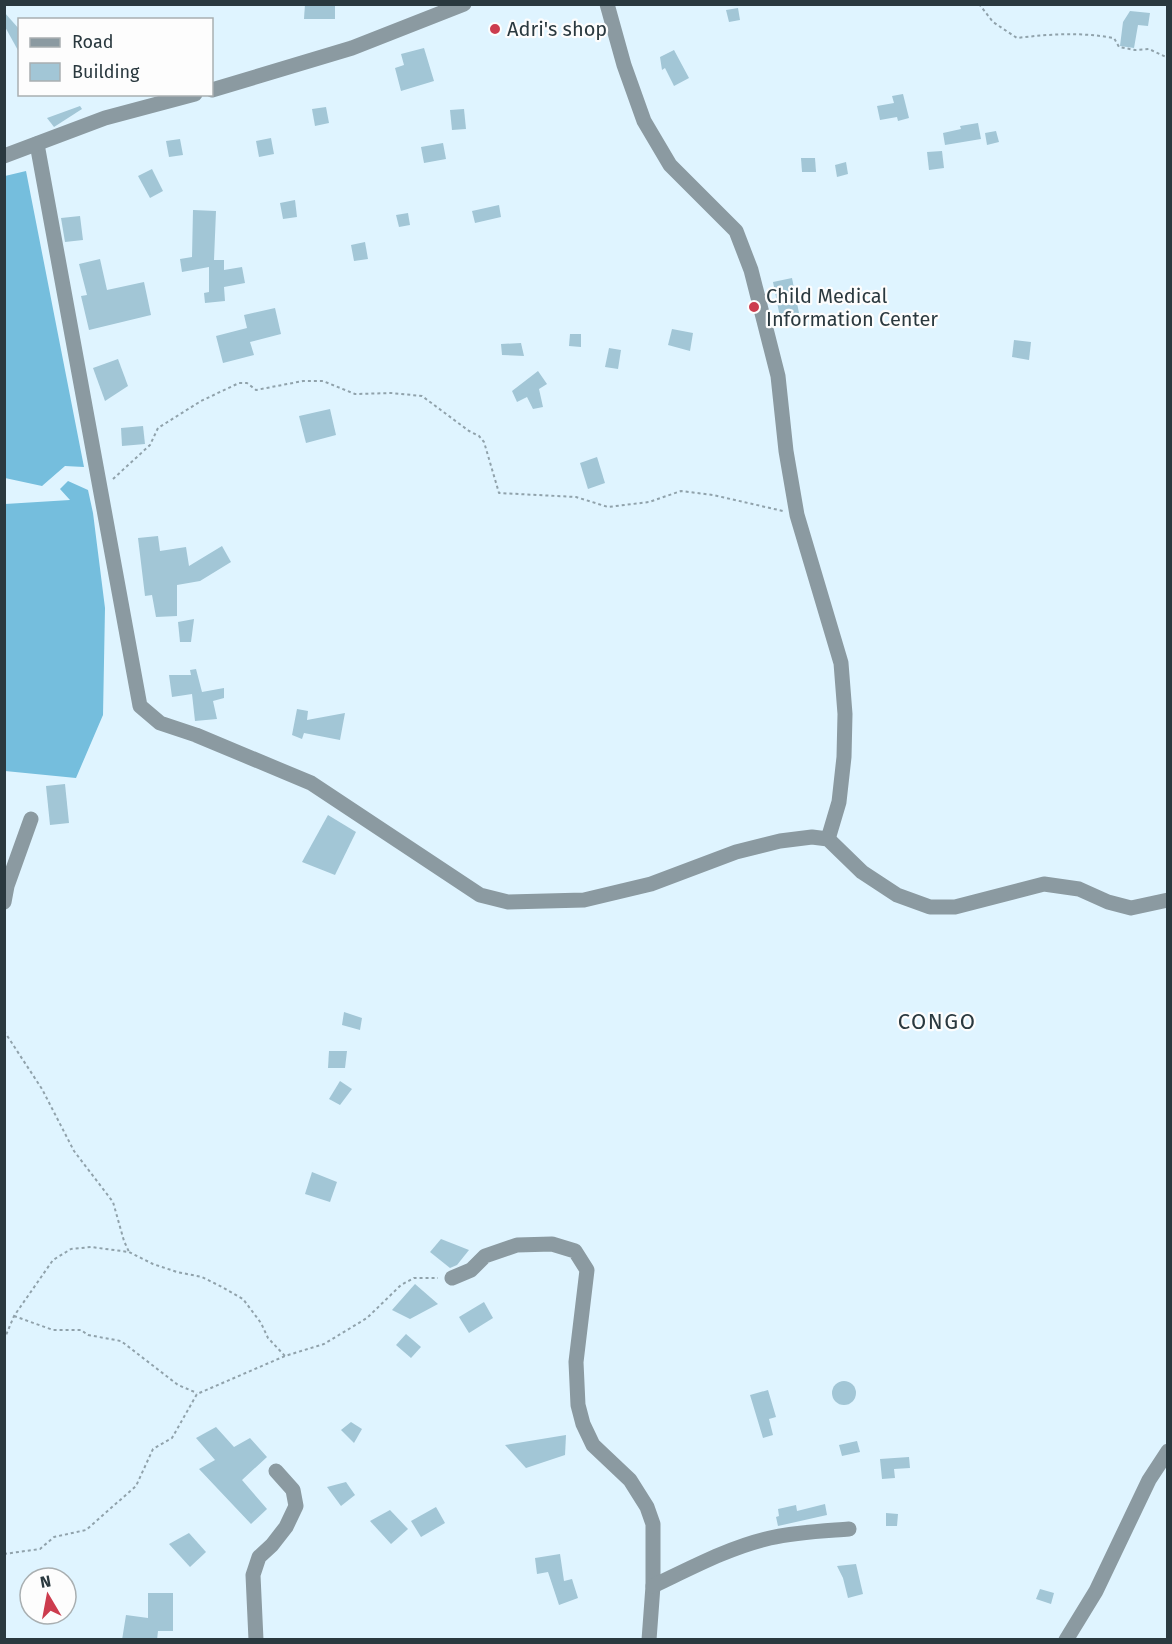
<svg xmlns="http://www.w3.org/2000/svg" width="1172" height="1644" font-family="'Fira Sans',sans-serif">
	<rect width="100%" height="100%" fill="#dff4ff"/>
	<g fill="#75bedd">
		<path d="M26,171L84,467L65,466L42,486L5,478V176Z"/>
		<path d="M68,481L88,490L93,513L105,608L103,715L76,778L5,771V504L70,500L60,489Z"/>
	</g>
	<g fill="#a2c6d6">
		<path d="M305,4H335V19H304Z"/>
		<path d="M738,8L740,20L729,22L726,10Z"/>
		<path d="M1130,11L1150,13L1148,26L1138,25L1134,48L1120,46L1123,22Z"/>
		<path d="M4,12L20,30V54L4,25Z"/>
		<path d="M424,48L434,81L401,91L395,68L404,65L401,54Z"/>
		<path d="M674,50L689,78L674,86L665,68L662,70L660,57Z"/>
		<path d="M903,94L909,118L898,121L897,117L880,120L877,106L894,103L892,96Z"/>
		<path d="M80,106L82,109L54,127L47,118Z"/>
		<path d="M326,107L329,123L315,126L312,109Z"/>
		<path d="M464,109L466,129L452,130L450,110Z"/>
		<path d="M978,123L981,139L945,145L943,133L961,129L960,126Z"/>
		<path d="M996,131L999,142L987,145L985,133Z"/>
		<path d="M271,138L274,154L259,157L256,141Z"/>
		<path d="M180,139L183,155L169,157L166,141Z"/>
		<path d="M443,143L446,159L424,163L421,147Z"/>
		<path d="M942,151L944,168L929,170L927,152Z"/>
		<path d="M801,158H815L816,172H802Z"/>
		<path d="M846,162L848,174L837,177L835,165Z"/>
		<path d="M152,169L163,191L150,198L138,176Z"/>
		<path d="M295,200L297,217L283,219L280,203Z"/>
		<path d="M499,205L501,217L475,223L472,211Z"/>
		<path d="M193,210L216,211L214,260H224V270L242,267L245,283L224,287L225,301L205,303L204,293L209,292V267L182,272L180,259L192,257Z"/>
		<path d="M408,213L410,225L399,227L396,215Z"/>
		<path d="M80,216L83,240L65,242L61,218Z"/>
		<path d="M365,242L368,259L354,261L351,245Z"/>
		<path d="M100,259L107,290L144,282L151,315L89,330L81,296L87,295L79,264Z"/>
		<path d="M792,278L799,313L780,317L773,282Z"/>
		<path d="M275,308L281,334L250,342L254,355L223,363L216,336L247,328L244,315Z"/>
		<path d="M672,329L693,333L690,351L668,345Z"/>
		<path d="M570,334H581V347L569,346Z"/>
		<path d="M1014,340L1031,342L1029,360L1012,357Z"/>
		<path d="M521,343L524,356L502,355L501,344Z"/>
		<path d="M609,348L621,350L618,369L605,367Z"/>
		<path d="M118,359L128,386L105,401L93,368Z"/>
		<path d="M538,371L547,384L539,389L543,407L533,409L527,397L517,402L512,391Z"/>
		<path d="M330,409L336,435L306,443L299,416Z"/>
		<path d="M143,426L145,444L122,446L121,428Z"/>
		<path d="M597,457L605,483L588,489L580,463Z"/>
		<path d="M158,536L160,551L186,547L189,566L222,546L231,562L200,581L177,585V616L156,617L152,595L145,596L138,538Z"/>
		<path d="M194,619L191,642H180L178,622Z"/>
		<path d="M196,669L202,692L224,688V698L213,701L217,719L195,721L192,694L172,697L169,675H191L190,670Z"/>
		<path d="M297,709L308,711L307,720L345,713L340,740L304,733L302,739L292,735Z"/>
		<path d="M65,784L69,823L50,825L46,786Z"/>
		<path d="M328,815L356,832L335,875L302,862Z"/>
		<path d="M344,1012L362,1018L360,1030L342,1025Z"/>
		<path d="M329,1051H347L345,1068H328Z"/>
		<path d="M340,1081L352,1089L340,1105L329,1099Z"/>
		<path d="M312,1172L337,1182L330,1202L305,1194Z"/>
		<path d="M441,1239L469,1250L457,1265L450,1268L430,1252Z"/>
		<path d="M415,1284L438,1304L410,1319L392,1310Z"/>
		<path d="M484,1302L493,1318L469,1333L459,1317Z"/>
		<path d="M406,1334L421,1347L411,1358L396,1345Z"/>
		<circle cx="844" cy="1393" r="12"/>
		<path d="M768,1390L776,1417L769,1419L773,1435L763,1438L750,1395Z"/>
		<path d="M351,1422L362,1429L354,1443L341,1430Z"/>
		<path d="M216,1427L234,1447L250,1438L267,1457L242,1480L267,1509L251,1524L199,1469L215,1460L196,1438Z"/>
		<path d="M566,1435L565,1455L526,1468L505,1445Z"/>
		<path d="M857,1441L860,1452L842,1456L839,1445Z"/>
		<path d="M909,1457L910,1468L894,1469L895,1478L882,1479L880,1459Z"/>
		<path d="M346,1482L355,1495L341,1506L327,1487Z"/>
		<path d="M825,1504L827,1515L778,1526L776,1517L779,1516L778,1509L796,1505L797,1511Z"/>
		<path d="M436,1507L445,1523L421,1537L411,1521Z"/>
		<path d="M390,1510L408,1529L391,1544L370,1521Z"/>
		<path d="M886,1513L898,1514L897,1526H886Z"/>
		<path d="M189,1533L206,1552L190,1567L169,1544Z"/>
		<path d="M560,1554L564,1581L572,1579L578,1598L559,1605L548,1572L537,1574L535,1558Z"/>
		<path d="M856,1564L863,1594L848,1598L843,1578L837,1566Z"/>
		<path d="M1040,1589L1054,1593L1051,1604L1036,1599Z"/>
		<path d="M148,1593H173V1631H158L157,1640H122L126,1615L148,1618Z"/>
	</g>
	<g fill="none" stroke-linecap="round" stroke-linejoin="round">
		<g stroke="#90a2ab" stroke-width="2" stroke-dasharray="3 3" stroke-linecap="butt">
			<path d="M979,4L993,22L1017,38C1050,34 1080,32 1114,38L1119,47L1135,50L1149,49L1168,58"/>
			<path d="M113,479L150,445L158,428L201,401L239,383H247L256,390L303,381H323L355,394L391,393L422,396L469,431L479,436L484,442L499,493L576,497L608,507L649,502L681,491L713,495L783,511"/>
			<path d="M4,1031L42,1089L74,1151L113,1202L124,1241L129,1252"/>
			<path d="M14,1316L53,1330H81L88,1335L121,1341L178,1385L197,1393"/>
			<path d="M4,1340L14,1316L53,1260L71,1249L91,1247L129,1252L153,1264L177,1272L202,1277L222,1287L243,1299L261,1323L268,1338L285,1356L324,1344L367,1318L401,1285L414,1278H438"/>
			<path d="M4,1554L40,1549L54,1537L86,1530L136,1486L153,1449L172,1438L197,1394L285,1356"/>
		</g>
		<g stroke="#8b9aa1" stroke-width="15">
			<path d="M607,4L624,65L644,121L670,165L736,231L751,270L778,376L786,451L797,515L841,663L845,714L844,757L839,802L828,839"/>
			<path d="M212,90L352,48L464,4"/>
			<path d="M37,144L140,706L160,723L196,735L311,783L480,895L508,902L584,900L651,884L736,852L780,841L812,837L828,839L862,872L897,895L930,907H955L1044,884L1079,889L1108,902L1131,908L1168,900"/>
			<path d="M4,156L105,118L195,94"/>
			<path d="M4,902L7,886L31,819"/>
			<path d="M452,1278L471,1270L485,1256L517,1245L552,1244L575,1251L587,1270L576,1362L578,1405L583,1424L593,1445L630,1480L647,1507L653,1524V1586L649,1640"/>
			<path d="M653,1586C691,1568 730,1547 770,1538C796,1532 823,1531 849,1529"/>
			<path d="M256,1640L253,1575L259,1557L272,1545L286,1527L296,1506L293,1490L276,1471"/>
			<path d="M1066,1640L1096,1591L1149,1480L1168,1451"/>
		</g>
	</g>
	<g fill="#cc3c4e" stroke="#fdfdfd" stroke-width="2">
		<circle cx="495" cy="29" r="6"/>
		<circle cx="754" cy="307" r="6"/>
	</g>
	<g text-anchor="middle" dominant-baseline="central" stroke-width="4.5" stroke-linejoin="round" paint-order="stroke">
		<g font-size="20" fill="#2a393f" stroke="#fdfdfd" text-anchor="start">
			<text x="507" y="29">Adri's shop</text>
			<text x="766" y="296">Child Medical<tspan x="766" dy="23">Information Center</tspan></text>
		</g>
		<g font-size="22" letter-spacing="1.5" fill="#2a393f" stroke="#fdfdfd">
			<text x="937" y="1021">CONGO</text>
		</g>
	</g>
	<rect width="1172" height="1644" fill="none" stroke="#2a393f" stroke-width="12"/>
	<rect x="18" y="18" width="195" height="78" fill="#fdfdfd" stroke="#a9afb1" stroke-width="1.5"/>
	<rect x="30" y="38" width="30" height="9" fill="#8b9aa1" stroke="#a9afb1" stroke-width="1.5"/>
	<text x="72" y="48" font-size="18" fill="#2a393f">Road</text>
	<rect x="30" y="63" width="30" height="18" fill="#a2c6d6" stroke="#a9afb1" stroke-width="1.5"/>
	<text x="72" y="78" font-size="18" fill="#2a393f">Building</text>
	<g transform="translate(48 1596) rotate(350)"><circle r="28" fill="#fdfdfd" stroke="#a9afb1" stroke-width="1.5"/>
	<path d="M0-4.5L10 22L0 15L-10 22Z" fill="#cc3c4e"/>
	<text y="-9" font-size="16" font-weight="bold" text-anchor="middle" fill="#2a393f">N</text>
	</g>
</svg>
